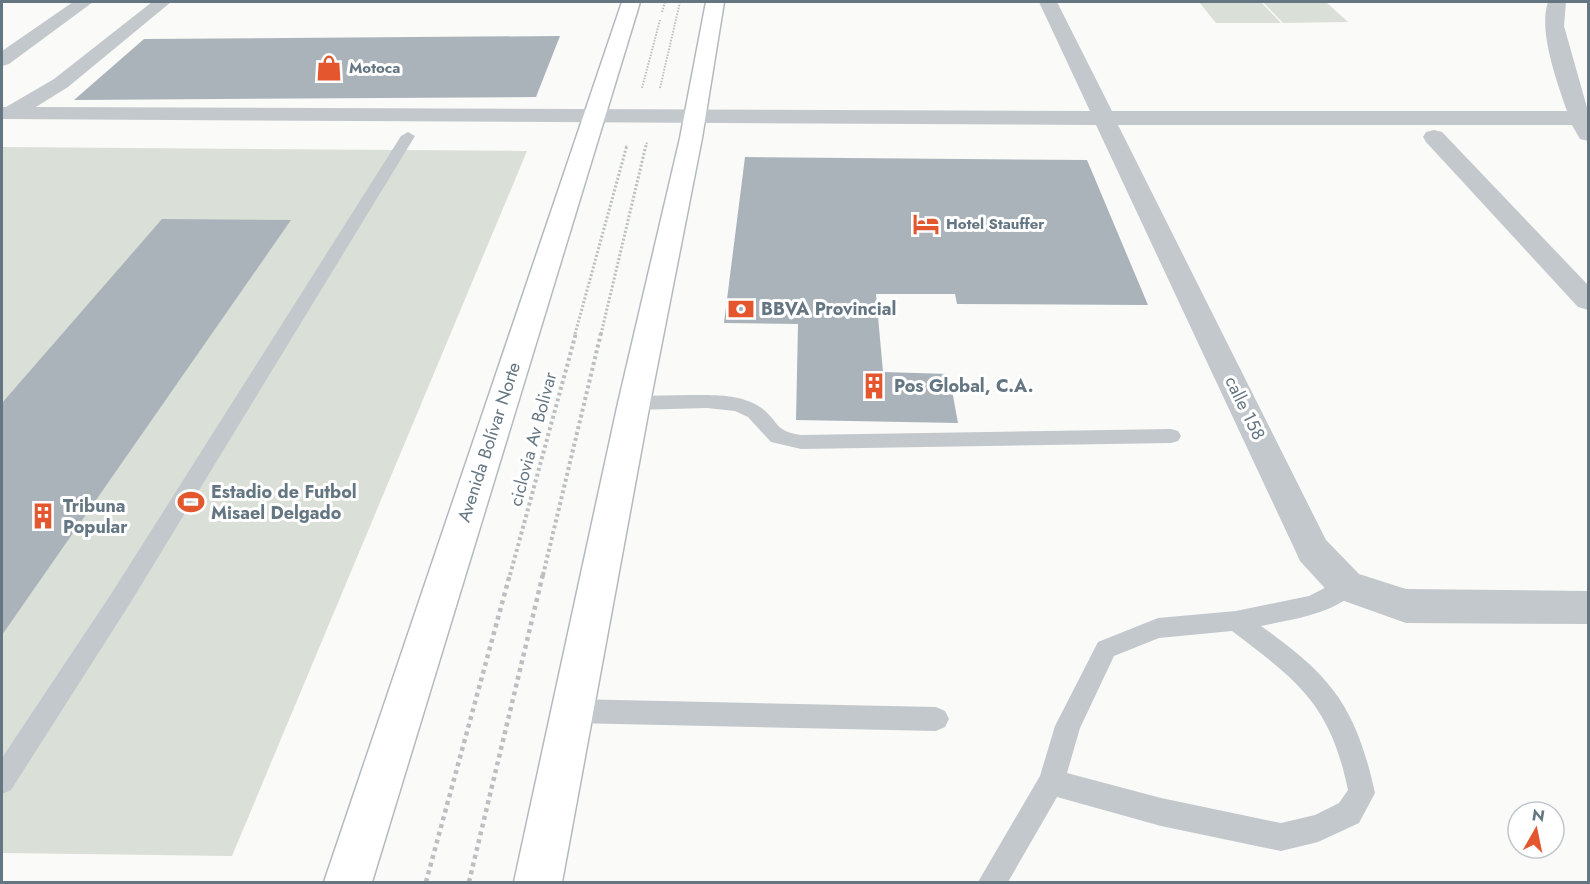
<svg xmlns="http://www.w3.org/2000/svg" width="1590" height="884" font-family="Jost,sans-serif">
	<rect width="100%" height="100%" fill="#fafaf8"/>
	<g fill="#dadfd7">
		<path d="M1199,2H1261L1281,23H1216Z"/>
		<path d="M1263,2H1326L1348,22L1283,23Z"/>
		<path d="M2,147L527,151L232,856L2,853Z"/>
	</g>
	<g fill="#aab3b9">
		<path d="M560,36L536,97L74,100L144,39Z"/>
		<path d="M745,157L1087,160L1148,305L957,304L955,294H876L883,372L949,374L958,423L796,420L798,324L724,323Z"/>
		<path d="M162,219L291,220L2,635V403Z"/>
	</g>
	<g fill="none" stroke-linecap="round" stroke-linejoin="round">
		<g stroke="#b3babf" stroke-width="3">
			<g id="secondary">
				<path d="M622,2H640L372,882H324Z"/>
				<path d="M706,2H724L702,138L650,403L562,882H514L618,403L680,138Z"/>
			</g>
		</g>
		<g stroke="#bbbfc2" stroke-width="2" stroke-dasharray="1.5 1.5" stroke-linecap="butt">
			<path d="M662,12L665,2"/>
			<path d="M642,88L660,20"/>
			<path d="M660,88L680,2"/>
			<path d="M626,147L627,144"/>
			<path d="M646,147L647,142"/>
		</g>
		<g stroke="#bbbfc2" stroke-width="3" stroke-dasharray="2 2" stroke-linecap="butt">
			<path d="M575,334L627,145"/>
			<path d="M601,334L646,145"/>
		</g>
		<g stroke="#bbbfc2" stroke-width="4" stroke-dasharray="3 3" stroke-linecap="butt">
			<path d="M510,575L576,333"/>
			<path d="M543,575L601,333"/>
		</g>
		<g stroke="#bbbfc2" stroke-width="4.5" stroke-dasharray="4 4" stroke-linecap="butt">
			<path d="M426,882L510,574"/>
			<path d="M469,882L543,574"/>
		</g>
		<g fill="#c3c8cc" fill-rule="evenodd">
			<path d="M408,132L415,136L129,605L11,790L2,794V758L113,591L401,136Z"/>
			<path d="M691,395C713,395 741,394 760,407C779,420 773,431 801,435L1171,429L1178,431L1181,436L1178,441L1171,443L801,449L771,442L748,417L735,411L707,408L634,410L627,408L625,403L627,398L634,396Z"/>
			<path d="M1346,577L1354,579L1357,586C1344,613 1288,620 1261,626C1332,676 1356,707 1375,793L1359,823L1318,842L1281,851L1161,826L1057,797L1008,882H978L1040,776L1055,726L1098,642L1158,618L1236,611L1309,596ZM1232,631C1299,682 1330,704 1348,790L1339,803L1315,815L1281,823L1161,798L1067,773L1080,728L1114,656L1159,638Z"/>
			<path d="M572,699L936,707L945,711L949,719L945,727L936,731L572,723L563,719L560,711L563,703Z"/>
		</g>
		<g fill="#c3c8cc" fill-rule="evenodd">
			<path d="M73,2H93L9,64L2,66V51Z"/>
			<path d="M152,2H171L68,87L36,107L1090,111L1039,2H1057L1112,111H1567C1557,82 1538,31 1548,2H1566L1564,26L1588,111V141L1580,139L1572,125H1118L1326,540L1359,574L1406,589L1588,591V624L1406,623L1333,597L1300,561L1295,550L1096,125L2,119V107H6L54,79Z"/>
			<path d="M1434,130L1442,132L1588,285V310L1578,307L1426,142L1423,137L1426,132Z"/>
		</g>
		<use href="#secondary" fill="#fff" fill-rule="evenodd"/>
	</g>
	<defs>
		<g id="shop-bare" transform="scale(2.07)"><path d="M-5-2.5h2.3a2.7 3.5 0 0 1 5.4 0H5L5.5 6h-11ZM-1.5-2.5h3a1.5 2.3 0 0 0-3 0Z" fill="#e4572e" stroke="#fff" stroke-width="2.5" paint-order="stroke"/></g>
		<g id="hotel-bare" transform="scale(2.07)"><path d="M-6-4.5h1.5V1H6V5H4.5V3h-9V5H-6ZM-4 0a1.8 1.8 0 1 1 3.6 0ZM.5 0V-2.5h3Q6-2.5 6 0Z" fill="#e4572e" stroke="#fff" stroke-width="2.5" paint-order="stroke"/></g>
		<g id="bank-bare" transform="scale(2.07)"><path d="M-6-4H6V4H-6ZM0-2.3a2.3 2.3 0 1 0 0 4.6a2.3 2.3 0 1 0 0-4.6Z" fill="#e4572e" stroke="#fff" stroke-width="2.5" paint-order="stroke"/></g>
		<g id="building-bare" transform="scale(2.07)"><path d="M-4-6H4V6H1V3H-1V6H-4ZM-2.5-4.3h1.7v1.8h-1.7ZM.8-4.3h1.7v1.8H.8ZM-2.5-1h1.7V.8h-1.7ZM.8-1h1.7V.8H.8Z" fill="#e4572e" stroke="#fff" stroke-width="2.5" paint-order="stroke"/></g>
		<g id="stadium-bare" transform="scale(2.07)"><path d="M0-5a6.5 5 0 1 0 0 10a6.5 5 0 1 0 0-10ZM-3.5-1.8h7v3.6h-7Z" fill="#e4572e" stroke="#fff" stroke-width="2.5" paint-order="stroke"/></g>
	</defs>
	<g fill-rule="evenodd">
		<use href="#shop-bare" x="329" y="68"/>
		<use href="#hotel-bare" x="926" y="224"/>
		<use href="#bank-bare" x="741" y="309"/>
		<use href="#building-bare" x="874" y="386"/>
		<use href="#stadium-bare" x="191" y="502"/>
		<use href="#building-bare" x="43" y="516"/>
	</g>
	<g text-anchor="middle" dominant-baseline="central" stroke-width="6" stroke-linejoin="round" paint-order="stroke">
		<g font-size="15" font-weight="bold" fill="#657683" stroke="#fff" text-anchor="start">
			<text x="349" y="68">Motoca</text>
			<text x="946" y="224">Hotel Stauffer</text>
		</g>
		<g font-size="18" font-weight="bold" fill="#657683" stroke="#fff" text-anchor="start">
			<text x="761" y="309">BBVA Provincial</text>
			<text x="894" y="386">Pos Global, C.A.</text>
			<text x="211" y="492">Estadio de Futbol<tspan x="211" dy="21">Misael Delgado</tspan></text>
			<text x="63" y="506">Tribuna<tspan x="63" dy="21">Popular</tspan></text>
		</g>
		<g font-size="18" fill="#657683" stroke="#fff">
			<text transform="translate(1245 408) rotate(64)">calle 158</text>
			<text transform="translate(533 439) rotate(-75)">ciclovia Av Bolivar</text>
			<text transform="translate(489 442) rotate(-72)">Avenida Bolívar Norte</text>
		</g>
	</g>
	<rect width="1590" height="884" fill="none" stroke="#657683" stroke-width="6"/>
	<g transform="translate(1536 830) rotate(9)"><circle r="28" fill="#ffffff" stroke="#c1c8cd" stroke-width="1.5"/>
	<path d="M0-4.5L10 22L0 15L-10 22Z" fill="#e4572e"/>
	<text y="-9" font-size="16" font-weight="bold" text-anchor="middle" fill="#657683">N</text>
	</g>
</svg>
